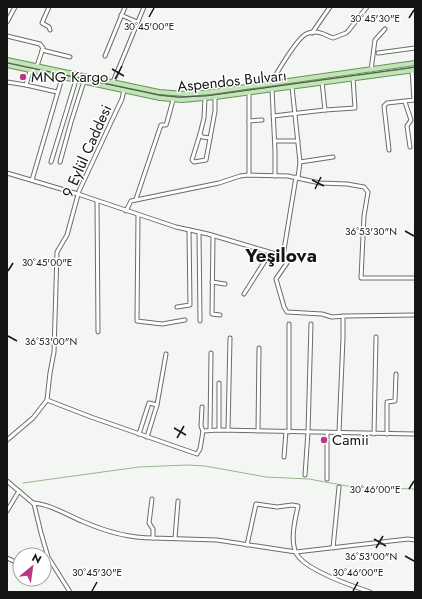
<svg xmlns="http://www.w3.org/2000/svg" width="422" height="599" font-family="Jost,sans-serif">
	<rect width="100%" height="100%" fill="#f4f6f3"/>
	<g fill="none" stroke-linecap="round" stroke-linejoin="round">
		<path stroke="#97b58e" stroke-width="1" d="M23,483L139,467L187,465L205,466L266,477L309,479L347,486L376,488L415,489"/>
		<g stroke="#6b6d6a" stroke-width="5">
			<g id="minor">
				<path d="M49,7L42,23L49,27L50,30"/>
				<path d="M121,15L137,22"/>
				<path d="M7,22L15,7"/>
				<path d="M312,33L330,7"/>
				<path d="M7,36L40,44L43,48L37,66"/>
				<path d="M42,50L70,57"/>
				<path d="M378,53L415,48"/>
				<path d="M105,56L125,7"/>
				<path d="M371,70L375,40L385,29"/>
				<path d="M7,82L26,85L30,71"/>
				<path d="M113,82L144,7"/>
				<path d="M271,83C277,73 296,39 306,34C308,33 312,32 315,32C322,32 327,36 333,38L346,33L349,30L367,7"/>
				<path d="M26,85L57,92"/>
				<path d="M292,87L300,162L298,178"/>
				<path d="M272,89L275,151V176"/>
				<path d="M249,93V175"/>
				<path d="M205,98L204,118L200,134L202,137L210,138"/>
				<path d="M405,102L411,120L407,126L410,147"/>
				<path d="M325,110L355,108L353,78"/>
				<path d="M273,116L325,110L322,82"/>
				<path d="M249,121L262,120"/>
				<path d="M200,134L192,160L194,162L206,160L215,111V97"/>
				<path d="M275,141H298"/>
				<path d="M389,150L384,106L387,103L414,100L412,70"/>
				<path d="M51,162L76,80"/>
				<path d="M60,162L71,122L84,81"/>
				<path d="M300,162L333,157"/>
				<path d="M7,173L78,194L176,227L208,234L283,256L296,177"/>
				<path d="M32,180L62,78"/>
				<path d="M136,199L161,125H166L167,122L173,100"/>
				<path d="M97,201L98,332"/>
				<path d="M126,211L131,201L219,183L240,176L248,175L288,176L320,183L347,184L364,187L368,192L364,216L361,278H415"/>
				<path d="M138,215L137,321L162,324L185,320"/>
				<path d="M199,232L200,321"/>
				<path d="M213,236L212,314L220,315"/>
				<path d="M283,256L289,260L276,279L284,307L287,312L322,314L332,317L346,316L415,315"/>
				<path d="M212,282L225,284"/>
				<path d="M244,294L270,253"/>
				<path d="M177,307L190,305L189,230"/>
				<path d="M289,324V432"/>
				<path d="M47,400L91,417L197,454L200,449L203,431L201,426L202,407"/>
				<path d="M210,430L211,353"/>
				<path d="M219,430V383"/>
				<path d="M228,430L230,338"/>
				<path d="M203,431L219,430L415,434"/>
				<path d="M258,431L259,348"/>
				<path d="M339,432L343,338V316"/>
				<path d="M139,434L149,403L157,405"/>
				<path d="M374,434L376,337"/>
				<path d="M387,434V402L395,401L396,374"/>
				<path d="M147,437L157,405L166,354"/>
				<path d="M7,440L33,418L47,400L50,373L54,352L57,252L67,235L79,191L113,118L122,99L124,90"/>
				<path d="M284,457L286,431"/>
				<path d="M305,475L308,432L311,324"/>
				<path d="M327,479V432"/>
				<path d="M7,481L34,504L41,533L48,557L70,592"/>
				<path d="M152,499L149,523L153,529V538L217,540L296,552L408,539L415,540"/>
				<path d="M33,503C50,504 69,516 84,522C107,532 128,538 153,538"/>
				<path d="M7,511L19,491"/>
				<path d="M175,538L178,501"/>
				<path d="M247,545L256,504L277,507L292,505L298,506C295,520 290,539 296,553C304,570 352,586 370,592"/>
				<path d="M333,548L339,487"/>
				<path d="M7,558L20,564"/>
			</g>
		</g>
		<g stroke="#69915d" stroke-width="6">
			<g id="major">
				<path d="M7,60L159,92L186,94L211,92L415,63"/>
				<path d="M7,65L160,98L182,100L215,97L415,70"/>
			</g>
		</g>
		<use href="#minor" stroke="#fff" stroke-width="3"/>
		<use href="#major" stroke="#c1e5b6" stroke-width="4"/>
		<path stroke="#525452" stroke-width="1" d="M7,63L159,95L178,97L206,96L415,67"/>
	</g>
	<path fill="none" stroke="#141514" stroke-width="1.5" d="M149,17L154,8M409,18L414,10M112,69L124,76M115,79L122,66M312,180L324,186M315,189L321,177M405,231L414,236M8,271L13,263M8,336L17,341M174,428L186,435M177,438L184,426M409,489L414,481M374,539L386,546M376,548L383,536M405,556L414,561M92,591L97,582M353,591L358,582"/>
	<g fill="#b93883" stroke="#fff" stroke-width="1.5">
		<circle cx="23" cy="77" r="4"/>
		<circle cx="324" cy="440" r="4"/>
	</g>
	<g text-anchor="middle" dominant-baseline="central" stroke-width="3" stroke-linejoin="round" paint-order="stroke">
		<g font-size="15" fill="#141514" stroke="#fff" text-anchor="start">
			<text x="31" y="77">MNG Kargo</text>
			<text x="332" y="440">Camii</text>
		</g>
		<g font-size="15" fill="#141514" stroke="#fff">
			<text transform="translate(232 81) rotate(-6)">Aspendos Bulvarı</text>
			<text transform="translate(87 151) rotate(-66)">9 Eylül Caddesi</text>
		</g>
		<g font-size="19" font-weight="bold" fill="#141514" stroke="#fff">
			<text x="281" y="255">Yeşilova</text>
		</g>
	</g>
	<g font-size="10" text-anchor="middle" fill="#141514" stroke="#fff" stroke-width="3" stroke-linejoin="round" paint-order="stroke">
		<text x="375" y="22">30°45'30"E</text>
		<text x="149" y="30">30°45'00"E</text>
		<text x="371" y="235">36°53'30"N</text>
		<text x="47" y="266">30°45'00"E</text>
		<text x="51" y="345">36°53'00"N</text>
		<text x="375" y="493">30°46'00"E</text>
		<text x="371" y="560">36°53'00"N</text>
		<text x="97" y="576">30°45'30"E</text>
		<text x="358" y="576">30°46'00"E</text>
	</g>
	<rect width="422" height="599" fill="none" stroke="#141514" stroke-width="16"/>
	<g transform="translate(32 567) rotate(29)"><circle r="19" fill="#ffffff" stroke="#a1a1a1"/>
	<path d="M0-3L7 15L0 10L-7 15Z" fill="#b93883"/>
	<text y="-6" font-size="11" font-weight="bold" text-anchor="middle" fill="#141514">N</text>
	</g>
</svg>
